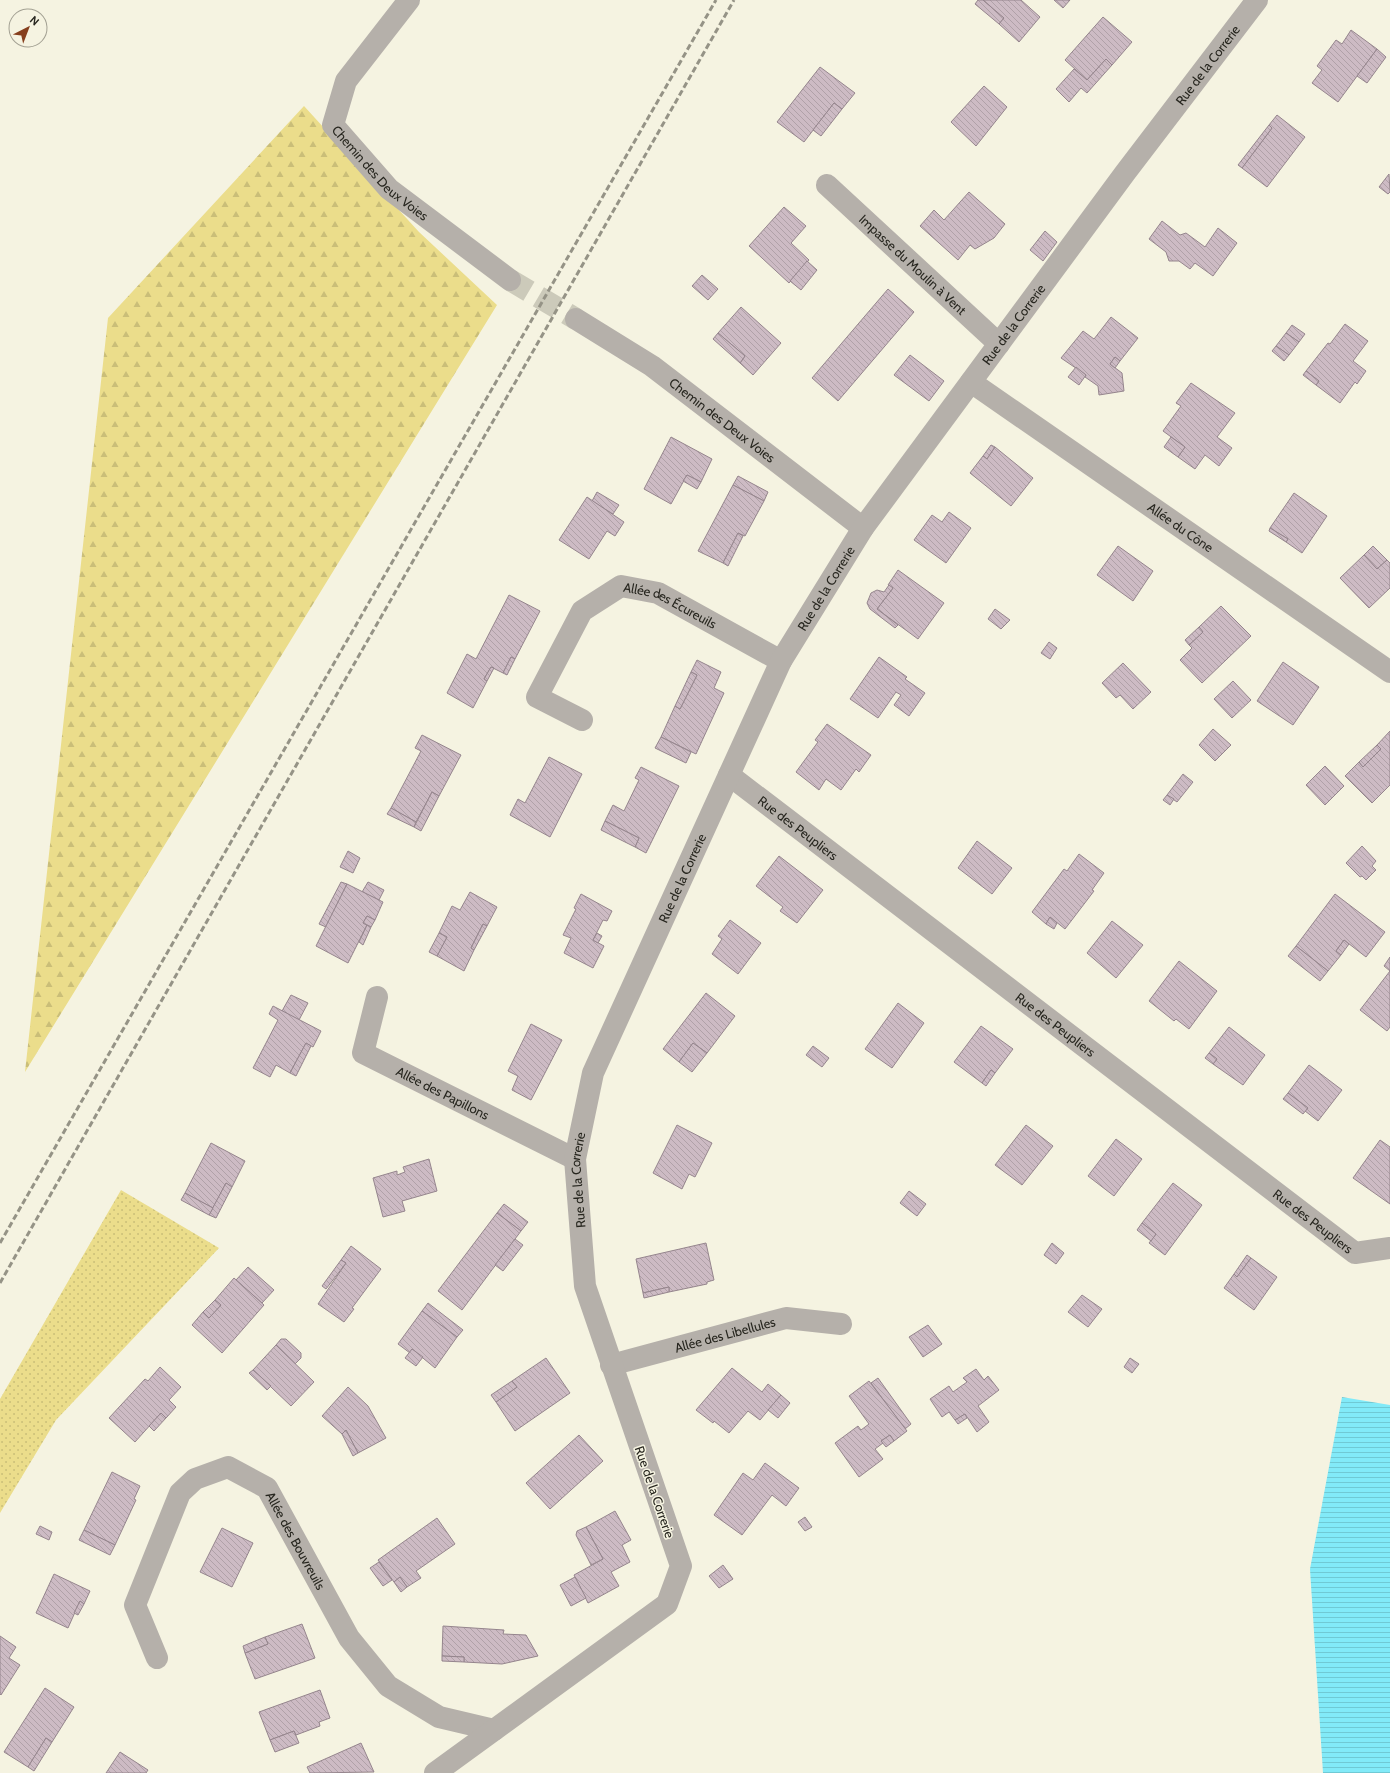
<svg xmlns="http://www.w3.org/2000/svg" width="1390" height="1773" font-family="Cabin,sans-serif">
	<defs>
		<pattern id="green-dots" width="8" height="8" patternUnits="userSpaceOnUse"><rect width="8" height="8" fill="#ebdd8b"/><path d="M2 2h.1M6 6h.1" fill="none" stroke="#cabe78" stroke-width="1.8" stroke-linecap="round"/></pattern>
		<pattern id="forest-firs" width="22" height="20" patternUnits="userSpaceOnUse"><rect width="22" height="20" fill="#ebdd8b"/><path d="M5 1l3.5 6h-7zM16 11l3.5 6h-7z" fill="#cabe78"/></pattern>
		<pattern id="water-rules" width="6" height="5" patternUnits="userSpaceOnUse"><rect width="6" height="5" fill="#82eaf8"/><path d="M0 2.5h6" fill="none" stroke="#70c9d4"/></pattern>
		<pattern id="building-back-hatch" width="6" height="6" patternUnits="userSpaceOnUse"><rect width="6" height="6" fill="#cdbbc4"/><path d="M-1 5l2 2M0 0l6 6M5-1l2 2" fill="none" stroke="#b0a1a8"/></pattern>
	</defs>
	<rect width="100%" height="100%" fill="#f5f3e1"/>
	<path fill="url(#green-dots)" d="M121,1190L219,1248L56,1420L0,1513V1399Z"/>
	<path fill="url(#forest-firs)" d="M304,106L419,232L497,305L25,1072L108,318Z"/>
	<path fill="url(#water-rules)" d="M1342,1397L1390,1405V1773H1323L1310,1569Z"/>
	<g fill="url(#building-back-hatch)" stroke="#95858d">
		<path d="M978,0H983L1004,18L999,24L975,4Z"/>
		<path d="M983,0H1021L1040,17L1019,42L999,24L1004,18Z"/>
		<path d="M1054,0H1070L1063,8Z"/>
		<path d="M1103,17L1132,42L1112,65L1106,59L1087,80L1065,60Z"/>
		<path d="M1351,30L1377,49L1338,102L1312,83L1322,70L1317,66L1336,40L1342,44Z"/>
		<path d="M1377,49L1386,57L1367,83L1357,76Z"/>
		<path d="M1106,59L1112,65L1087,93L1081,88L1069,102L1056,89L1074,69L1087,80Z"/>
		<path d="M820,67L855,93L842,109L834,103L804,142L777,122Z"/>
		<path d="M984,86L1007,107L976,146L951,122Z"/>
		<path d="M834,103L842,109L821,136L813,130Z"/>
		<path d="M1277,115L1305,137L1267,187L1242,168L1272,128L1269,125Z"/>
		<path d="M1269,125L1272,128L1242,168L1238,165Z"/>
		<path d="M1389,174L1390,192L1388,194L1379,187Z"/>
		<path d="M969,192L1005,224L994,238L975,249L970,245L958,260L920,226L934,210L944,220Z"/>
		<path d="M784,207L806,226L791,243L809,260L789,283L749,246Z"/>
		<path d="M1162,221L1180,235L1186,233L1205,247L1218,228L1237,243L1213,276L1195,263L1190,269L1179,261H1169L1166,252L1149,239Z"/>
		<path d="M1045,231L1057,242L1043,261L1030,250Z"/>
		<path d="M807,261L817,270L801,290L790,281Z"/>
		<path d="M702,275L718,289L708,300L692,286Z"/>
		<path d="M888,289L914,312L838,401L812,378Z"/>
		<path d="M741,307L781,343L753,375L740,363L745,356L718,333Z"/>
		<path d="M1111,317L1138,338L1120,361L1115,357L1110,364L1122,373L1124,391L1099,395L1098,386L1085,377L1086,375L1061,358L1083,331L1094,339Z"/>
		<path d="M1345,324L1368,341L1353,361L1366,371L1357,384L1355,382L1340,403L1316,385L1319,381L1306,371L1328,343L1330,344Z"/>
		<path d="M1292,325L1305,334L1299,342L1286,333Z"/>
		<path d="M718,333L745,356L740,363L713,339Z"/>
		<path d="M1286,333L1299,342L1289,355L1276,346Z"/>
		<path d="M1276,346L1289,355L1284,361L1272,351Z"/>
		<path d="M910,355L944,381L929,401L894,375Z"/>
		<path d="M1115,357L1120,361L1115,368L1110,364Z"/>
		<path d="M1076,367L1086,375L1079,385L1068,377Z"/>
		<path d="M1306,371L1319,381L1316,385L1303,375Z"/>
		<path d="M1191,383L1235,413L1217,437L1232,448L1219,466L1205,455L1195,469L1178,457L1185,447L1163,431L1181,406L1176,403Z"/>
		<path d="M671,437L712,459L701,482L687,475L671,504L644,489Z"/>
		<path d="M1171,437L1185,447L1178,457L1164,447Z"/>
		<path d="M991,445L995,447L987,459L983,456Z"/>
		<path d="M995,447L1033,478L1011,506L970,473L983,456L987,459Z"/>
		<path d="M687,475L701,482L697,489L683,481Z"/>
		<path d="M738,476L768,492L764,501L733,485Z"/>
		<path d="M733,485L764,501L745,536L738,533L723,563L698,551Z"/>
		<path d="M597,492L619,505L613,514L592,501Z"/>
		<path d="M1294,493L1327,516L1302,553L1286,542L1288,539L1270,528Z"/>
		<path d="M587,497L624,522L615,536L607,531L589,559L559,540Z"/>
		<path d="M949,512L971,528L946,563L914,540L932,515L942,522Z"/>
		<path d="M1270,528L1288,539L1286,542L1269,531Z"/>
		<path d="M738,533L743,536L728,566L723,563Z"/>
		<path d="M1118,546L1153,571L1133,601L1097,575Z"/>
		<path d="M1373,546L1387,560L1377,569L1364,555Z"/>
		<path d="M1364,555L1377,569L1387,560L1390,563V588L1369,608L1340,578Z"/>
		<path d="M898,570L944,603L918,639L877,609L893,588L888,585Z"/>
		<path d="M889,585L893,588L877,609L898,625L895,628L870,609L867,603L871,593L877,590L884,592Z"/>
		<path d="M509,595L540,611L515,659L511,657L503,673L491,667L484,679L487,681L473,708L447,693L467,654L476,659Z"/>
		<path d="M1221,606L1251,636L1202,683L1180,660L1192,648L1189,645L1203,632L1199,627Z"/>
		<path d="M995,609L1010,620L1001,629L988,619Z"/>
		<path d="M1199,627L1203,632L1189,645L1185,640Z"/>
		<path d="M1049,642L1057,648L1050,659L1041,653Z"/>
		<path d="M511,657L515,659L507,675L503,673Z"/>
		<path d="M879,657L907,677L905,679L925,693L909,716L894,705L901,695L896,692L878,718L850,699Z"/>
		<path d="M697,660L721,672L714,688L724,693L696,754L661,737L675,706L680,709L697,675L691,672Z"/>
		<path d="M1283,662L1319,687L1293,725L1257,701Z"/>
		<path d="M1123,663L1151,692L1133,709L1120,695L1116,698L1102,683Z"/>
		<path d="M491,667L494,668L487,681L484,679Z"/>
		<path d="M691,672L697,675L680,709L675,706Z"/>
		<path d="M1233,681L1251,700L1232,718L1214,699Z"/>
		<path d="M827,724L871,755L859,772L856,769L841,790L826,779L819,790L796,772L818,742L815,740Z"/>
		<path d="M1213,729L1231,745L1215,761L1199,745Z"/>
		<path d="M1390,731V785L1372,803L1345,776L1359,762L1363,767L1381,749L1377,745Z"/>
		<path d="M422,735L461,755L439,796L432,792L416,822L391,808L421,751L415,748Z"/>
		<path d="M661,737L691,752L686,763L655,748Z"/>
		<path d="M1377,745L1381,749L1363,767L1359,762Z"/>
		<path d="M549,757L582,774L550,837L510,815L518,799L525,803Z"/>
		<path d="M1325,766L1344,786L1325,805L1306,785Z"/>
		<path d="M641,767L679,786L646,853L635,847L639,838L605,821L613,805L624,811L639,780L635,778Z"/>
		<path d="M1183,774L1193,782L1177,802L1167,795Z"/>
		<path d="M432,792L439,796L421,831L414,827Z"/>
		<path d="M1167,795L1174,799L1170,805L1163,800Z"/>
		<path d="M391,808L416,822L414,827L387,814Z"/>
		<path d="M605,821L639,838L635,847L601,830Z"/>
		<path d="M977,841L1012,868L992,894L958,868Z"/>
		<path d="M1362,846L1376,861L1372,866L1376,870L1366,880L1362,876L1360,877L1346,863Z"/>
		<path d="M348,851L360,858L353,873L340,867Z"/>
		<path d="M1079,854L1104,873L1092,890L1094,891L1065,929L1050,917L1046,924L1032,912L1064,869L1067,871Z"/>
		<path d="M779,856L823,890L797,923L780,911L783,907L756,886Z"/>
		<path d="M341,882L347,884L326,927L319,924Z"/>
		<path d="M368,882L384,890L379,900L362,892Z"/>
		<path d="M347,884L383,902L375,920L367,916L363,923L367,925L348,963L316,946Z"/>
		<path d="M470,892L497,907L487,926L483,924L471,948L474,950L464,971L437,956L447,937L439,933L452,906L460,910Z"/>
		<path d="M581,894L612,911L607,921L603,920L593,940L604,946L593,968L564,953L571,938L563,935L576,909L574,908Z"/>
		<path d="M1335,894L1385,932L1366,957L1344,940L1336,951L1341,955L1328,971L1296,946Z"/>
		<path d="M367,916L375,920L371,927L363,923Z"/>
		<path d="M1050,917L1057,923L1054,929L1046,924Z"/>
		<path d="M730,920L761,943L738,974L712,954L722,939L718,936Z"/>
		<path d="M1112,921L1143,945L1116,978L1087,953Z"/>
		<path d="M483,924L487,926L474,950L471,948Z"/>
		<path d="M367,925L371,927L363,945L359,942Z"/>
		<path d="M439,933L447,937L437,956L429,952Z"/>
		<path d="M597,933L602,936L598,943L593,940Z"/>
		<path d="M1344,940L1349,944L1341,955L1336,951Z"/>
		<path d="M1296,946L1328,971L1320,981L1288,956Z"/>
		<path d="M1390,957V1027L1387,1031L1360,1010L1390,971L1384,966Z"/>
		<path d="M1179,961L1217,991L1189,1029L1176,1019L1174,1021L1149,1001Z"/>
		<path d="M706,993L735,1016L707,1053L693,1043L679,1062L663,1049Z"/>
		<path d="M291,995L308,1003L299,1020L282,1011Z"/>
		<path d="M898,1003L924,1023L892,1068L865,1049Z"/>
		<path d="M273,1006L321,1031L313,1047L306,1043L290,1073L276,1065L270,1077L253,1068L278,1020L269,1014Z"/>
		<path d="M531,1024L562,1040L531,1100L512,1090L518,1076L508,1071Z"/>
		<path d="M981,1026L1013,1049L995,1073L991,1070L982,1083L954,1062Z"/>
		<path d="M1229,1027L1265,1055L1243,1085L1213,1064L1217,1059L1209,1053Z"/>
		<path d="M306,1043L311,1046L296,1076L290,1073Z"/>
		<path d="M693,1043L707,1053L692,1072L679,1062Z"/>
		<path d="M813,1046L829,1058L822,1067L806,1055Z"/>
		<path d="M1209,1053L1217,1059L1213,1064L1205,1058Z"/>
		<path d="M1309,1065L1342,1090L1318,1121L1305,1111L1308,1108L1288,1093Z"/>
		<path d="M991,1070L995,1073L986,1086L982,1083Z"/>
		<path d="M1288,1093L1308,1108L1303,1114L1283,1099Z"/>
		<path d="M677,1125L712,1143L695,1177L689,1174L682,1189L653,1173Z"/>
		<path d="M1026,1125L1053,1146L1022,1185L995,1165Z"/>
		<path d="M1116,1139L1142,1159L1114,1196L1088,1176Z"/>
		<path d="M1380,1140L1390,1147V1204L1353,1178Z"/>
		<path d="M211,1143L245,1161L232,1187L226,1183L213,1208L185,1193Z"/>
		<path d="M429,1159L437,1191L402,1201L405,1211L383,1217L373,1178L397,1171V1175L405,1172L403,1167Z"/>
		<path d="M226,1183L232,1187L216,1218L209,1215Z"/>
		<path d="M1173,1183L1202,1205L1165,1255L1149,1243L1156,1234L1142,1223Z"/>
		<path d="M909,1191L926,1204L917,1216L900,1203Z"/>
		<path d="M185,1193L213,1208L209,1215L181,1200Z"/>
		<path d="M504,1204L528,1222L521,1231L497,1213Z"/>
		<path d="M497,1213L521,1231L462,1310L438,1291Z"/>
		<path d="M1142,1223L1156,1234L1151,1241L1137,1230Z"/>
		<path d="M515,1239L523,1245L503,1271L495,1265Z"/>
		<path d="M706,1243L714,1280L707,1282V1284L669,1292V1287L643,1293L636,1259Z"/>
		<path d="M1052,1243L1064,1253L1056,1264L1044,1255Z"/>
		<path d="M351,1246L381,1269L352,1308L354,1309L344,1322L318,1304L346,1263L341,1260Z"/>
		<path d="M1247,1255L1251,1258L1237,1277L1234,1274Z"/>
		<path d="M1251,1258L1277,1277L1254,1310L1224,1288L1234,1274L1237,1277Z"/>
		<path d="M341,1260L346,1263L326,1289L322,1286Z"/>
		<path d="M248,1267L274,1290L262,1303L236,1280Z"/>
		<path d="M234,1278L264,1305L222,1353L192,1325L203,1312L209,1318L221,1305L215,1300Z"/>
		<path d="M669,1287V1292L644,1298L643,1293Z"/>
		<path d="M1082,1295L1102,1309L1088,1327L1068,1312Z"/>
		<path d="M215,1300L221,1305L209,1318L203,1312Z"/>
		<path d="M428,1303L463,1330L457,1337L422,1311Z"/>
		<path d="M422,1311L457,1337L435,1368L412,1349L410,1353L398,1344Z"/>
		<path d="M928,1325L942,1344L923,1357L909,1337Z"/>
		<path d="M281,1339H286L301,1353V1358L295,1364L276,1345Z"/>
		<path d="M276,1345L314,1382L291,1406L253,1370Z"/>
		<path d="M412,1349L423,1357L416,1366L405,1358Z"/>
		<path d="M546,1358L570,1393L515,1431L496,1402L517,1387L512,1381Z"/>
		<path d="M1130,1358L1139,1364L1132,1373L1124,1367Z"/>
		<path d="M160,1367L181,1387L169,1400L176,1407L166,1418L161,1413L135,1442L109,1418L145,1379L148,1381Z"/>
		<path d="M732,1368L762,1392L768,1384L781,1395L760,1420L748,1411L729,1433L714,1421L713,1423L696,1410Z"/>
		<path d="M976,1369L984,1380L988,1376L999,1390L978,1406L989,1422L977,1432L965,1414L955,1420L949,1412L942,1417L930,1399L949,1386L953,1392L967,1382L963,1378Z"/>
		<path d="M253,1370L271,1386L267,1390L249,1373Z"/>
		<path d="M878,1378L911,1424L905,1429L871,1383Z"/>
		<path d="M512,1381L517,1387L496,1402L491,1395Z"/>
		<path d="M869,1381L907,1431L894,1441L890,1435L881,1441L883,1443L875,1449L883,1459L859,1477L835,1443L858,1426L861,1430L869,1424L849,1396Z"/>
		<path d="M348,1387L368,1406L386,1438L358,1453L346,1430L342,1434L322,1416Z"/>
		<path d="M781,1395L790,1403L778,1418L768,1410Z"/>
		<path d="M161,1413L166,1418L154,1431L149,1426Z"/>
		<path d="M965,1414L967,1418L958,1424L955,1420Z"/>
		<path d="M346,1430L358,1453L353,1456L342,1434Z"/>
		<path d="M579,1435L603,1461L550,1509L526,1483Z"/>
		<path d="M890,1435L894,1441L886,1447L881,1441Z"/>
		<path d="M765,1463L799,1488L786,1506L772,1495L742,1535L714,1515L743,1473L753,1480Z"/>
		<path d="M112,1472L140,1486L134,1499L136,1500L115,1545L84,1530Z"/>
		<path d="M615,1511L631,1540L622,1545L630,1562L611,1572L619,1586L588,1603L574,1575L603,1559L586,1527Z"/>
		<path d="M805,1517L812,1527L805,1531L798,1522Z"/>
		<path d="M437,1518L455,1544L416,1571L421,1578L407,1587L400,1577L394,1582L378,1560Z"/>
		<path d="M40,1526L52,1532L49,1540L36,1534Z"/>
		<path d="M586,1527L603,1559L591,1565L576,1535L577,1531Z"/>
		<path d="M222,1528L253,1543L232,1587L200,1572Z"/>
		<path d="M84,1530L115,1545L110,1555L79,1540Z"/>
		<path d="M379,1562L392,1580L383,1586L370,1568Z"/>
		<path d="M723,1565L733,1579L719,1588L709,1576Z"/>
		<path d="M54,1574L90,1591L84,1604L80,1601L68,1628L36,1613Z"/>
		<path d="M400,1577L407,1587L401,1592L394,1582Z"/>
		<path d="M575,1577L586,1598L571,1606L560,1585Z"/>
		<path d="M80,1601L84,1604L78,1615L74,1613Z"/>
		<path d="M302,1624L315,1658L255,1679L245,1653L268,1644L265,1637Z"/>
		<path d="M443,1626L504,1630L503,1634L526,1635L538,1656L502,1664L464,1662V1657L442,1656Z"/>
		<path d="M0,1636L16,1647L9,1658L20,1665L1,1695L0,1694Z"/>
		<path d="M265,1637L268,1644L245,1653L243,1646Z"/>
		<path d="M442,1656L464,1657V1662L442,1661Z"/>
		<path d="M45,1688L74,1707L52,1742L46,1738L28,1767L4,1752Z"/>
		<path d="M320,1690L330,1718L319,1722L320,1726L296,1735L294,1731L270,1740L259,1712Z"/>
		<path d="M294,1731L299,1743L275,1752L270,1740Z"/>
		<path d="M46,1738L52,1742L34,1771L28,1767Z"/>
		<path d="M361,1743L374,1772L310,1773L307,1767Z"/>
		<path d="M120,1752L148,1770L146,1773H106Z"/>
	</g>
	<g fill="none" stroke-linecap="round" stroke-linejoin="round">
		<path stroke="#cccaba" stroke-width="22" stroke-dasharray="22 11" stroke-linecap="butt" d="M510,280L576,319"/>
		<g stroke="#b5b0aa" stroke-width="22">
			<path id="s1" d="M409,0L346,81L333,125L389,189L510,280"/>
			<path id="s2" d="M827,185L999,344"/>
			<path id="s3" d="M576,319L652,366L863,528"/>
			<path id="s4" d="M971,382L1390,672"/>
			<path id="s5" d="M582,720L537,697L582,611L621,586L658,593L781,661"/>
			<path id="s6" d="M729,775L1355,1253L1390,1248"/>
			<path id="s7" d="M377,997L363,1053L575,1159"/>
			<path id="s8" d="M611,1365L786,1318L841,1324"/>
			<path id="s9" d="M157,1658L135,1605L180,1493L195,1479L228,1467L267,1488L349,1638L388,1686L439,1717L494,1730"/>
			<path id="s10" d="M435,1773L667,1604L681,1566L585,1286L575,1159L593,1073L781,661L863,528L1125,173L1257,0"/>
		</g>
		<g stroke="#959386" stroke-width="3" stroke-dasharray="6 3" stroke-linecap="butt">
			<path d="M0,1243L716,0"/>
			<path d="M0,1283L734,0"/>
		</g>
	</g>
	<g text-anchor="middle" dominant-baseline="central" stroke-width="3" stroke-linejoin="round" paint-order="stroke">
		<g font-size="13" fill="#27261f" stroke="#f5f3e1">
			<text stroke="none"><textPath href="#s10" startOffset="2025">Rue de la Correrie</textPath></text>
			<text stroke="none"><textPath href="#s1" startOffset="216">Chemin des Deux Voies</textPath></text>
			<text stroke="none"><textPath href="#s2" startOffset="117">Impasse du Moulin à Vent</textPath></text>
			<text stroke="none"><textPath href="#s10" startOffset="1701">Rue de la Correrie</textPath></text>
			<text stroke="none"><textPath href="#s3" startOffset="178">Chemin des Deux Voies</textPath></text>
			<text stroke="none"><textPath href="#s4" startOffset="255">Allée du Cône</textPath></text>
			<text stroke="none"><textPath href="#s10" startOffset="1377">Rue de la Correrie</textPath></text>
			<text stroke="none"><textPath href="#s5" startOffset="247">Allée des Écureuils</textPath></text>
			<text stroke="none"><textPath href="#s6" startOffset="87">Rue des Peupliers</textPath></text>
			<text stroke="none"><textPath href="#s10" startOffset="1053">Rue de la Correrie</textPath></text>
			<text stroke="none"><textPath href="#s6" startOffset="411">Rue des Peupliers</textPath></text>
			<text stroke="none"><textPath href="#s7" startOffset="147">Allée des Papillons</textPath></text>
			<text stroke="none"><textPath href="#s10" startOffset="730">Rue de la Correrie</textPath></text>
			<text stroke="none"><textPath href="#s6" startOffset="735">Rue des Peupliers</textPath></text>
			<text stroke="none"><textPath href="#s8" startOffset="118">Allée des Libellules</textPath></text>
			<text transform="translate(655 1492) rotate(71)">Rue de la Correrie</text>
			<text stroke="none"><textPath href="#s9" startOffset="338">Allée des Bouvreuils</textPath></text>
		</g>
	</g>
	<g transform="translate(28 28) rotate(42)"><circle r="19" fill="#f5f3e1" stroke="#a3a193"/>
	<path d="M0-3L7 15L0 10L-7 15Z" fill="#863f1d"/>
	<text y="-6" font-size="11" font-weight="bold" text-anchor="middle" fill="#27261f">N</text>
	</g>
</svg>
